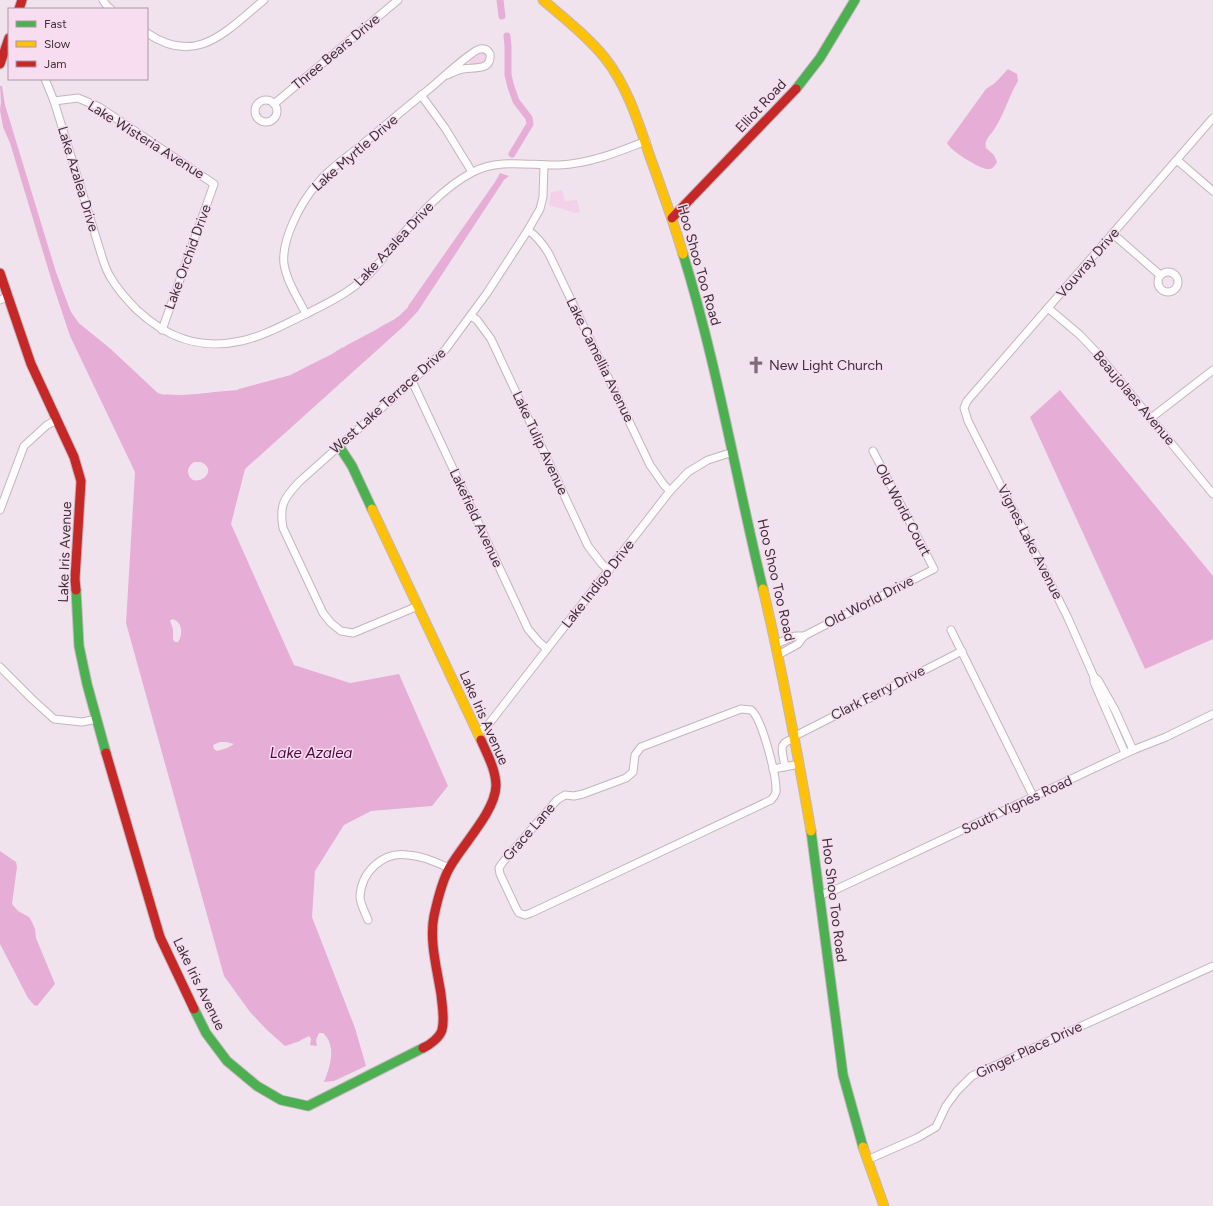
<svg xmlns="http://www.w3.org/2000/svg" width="1213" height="1206" font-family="Figtree,sans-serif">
	<rect width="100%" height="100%" fill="#f1e3ed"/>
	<g fill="#f3d1e9">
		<path d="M482,52L487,55L485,62L482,63L470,64L469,62C471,57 477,53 482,52Z"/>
		<path d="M562,190L565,201L577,200L580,212L575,213L549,205L551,192Z"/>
	</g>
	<g fill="#e6aed7" fill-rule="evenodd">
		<path d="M1008,69L1017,74L1018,81C1008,97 1004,116 993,131C989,137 984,140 986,148L994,155L997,162C995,166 992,170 987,169C979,168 950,151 947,143L986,89L995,83Z"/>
		<path d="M0,86H2L5,105L56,272L71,312L79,323L112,350L158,393C180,398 213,392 235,389V390L290,375L343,347L344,348L345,346L395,319L408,307V306L495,182L500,173L509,176L504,180L418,311L405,325L245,469L231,524L294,665L350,683L399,674L448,786L432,806L371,811L344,825L315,871L312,917L355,1028L366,1066L334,1081L324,1082C330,1067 337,1046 323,1033H319L316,1040L317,1046L310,1045L311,1039L309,1036L301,1040L300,1041L285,1046L267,1030L250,1012L224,976L126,623L135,472L70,336L53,285L10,143L3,127L0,110L1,102ZM194,462H201C222,472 191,492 188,472C188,467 191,464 194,462ZM172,619C183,621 183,635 178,642H175L173,639V629L170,621ZM220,742H226L234,744L227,748L217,751L214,749L213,745Z"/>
		<path d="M1060,390L1213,576V639L1145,669L1030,417Z"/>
		<path d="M0,851L16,862L17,867L12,904L18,911L29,917L32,922L35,929L36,938L55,984L37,1006L34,1005L28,998L0,944Z"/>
	</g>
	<g fill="#f1e3ed">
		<path d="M18,145H19L35,196L34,197Z"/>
		<path d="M443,253L444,254L408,306V307L398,317L397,316L406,307Z"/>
		<path d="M54,265L69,305L75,316L99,339L79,323L74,316L68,304Z"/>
		<path d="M378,326L379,328L343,347L342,345Z"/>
		<path d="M340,346L341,348L332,354L290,375L238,389V390L189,394V392L234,388L290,373Z"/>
		<path d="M113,349L159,392L165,393V395L158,393L112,350Z"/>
	</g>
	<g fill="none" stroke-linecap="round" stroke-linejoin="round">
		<g stroke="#e6aed7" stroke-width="7">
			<path d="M500,0L502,16"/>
			<path d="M507,36L508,46V75L511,87L516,101L529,118L530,124L512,154"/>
		</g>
		<g stroke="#c1b6be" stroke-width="9">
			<g id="street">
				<path d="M103,0L107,6L111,9"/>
				<path d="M147,33C197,67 226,31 264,0"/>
				<path d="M45,79L54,101L103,260C105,266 107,272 111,278C118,290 127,300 137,310C167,338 200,350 241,341C264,336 283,325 304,315C326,304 349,293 367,276C376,268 383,258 390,249C414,221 440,189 473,172C500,158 530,166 559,165C589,164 618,152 646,141"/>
				<path d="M421,95L445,128L472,172"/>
				<circle cx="266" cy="111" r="11"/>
				<path d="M54,101L78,98L99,107L214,184L162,330"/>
				<path d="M274,104L398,0"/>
				<path d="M1177,160L1213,191"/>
				<path d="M528,230C538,237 543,244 549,254L650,465L664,485L670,491"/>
				<path d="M1113,234L1160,275"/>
				<circle cx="1168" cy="282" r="10"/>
				<path d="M0,300L9,296"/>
				<path d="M1048,308L1080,335L1097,353L1213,494"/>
				<path d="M306,314C298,298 287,282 284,264C281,240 301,202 317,184C328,170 344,159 358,148C381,129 404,109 428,90C437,83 472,50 480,49C485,48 488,50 490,54C492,71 474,67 463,69C457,70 452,73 447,75"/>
				<path d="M471,316L477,320L491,339L588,546L602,564L609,571"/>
				<path d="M412,381L528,629L539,642L547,649"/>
				<path d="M1151,418L1213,370"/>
				<path d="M0,510L24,446L47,425L57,420"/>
				<path d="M418,606L353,633L341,631L331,623L323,613L283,528C279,505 284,498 299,482L412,381L445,350L487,293L528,230L540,209L543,197L544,165"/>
				<path d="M951,630L1034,798"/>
				<path d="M776,644L795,636H804"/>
				<path d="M778,655L798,644L804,636L934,569L873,451"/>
				<path d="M0,667L32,699L54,719L82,722L97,719"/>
				<path d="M1094,677L1098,680L1115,710L1133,750"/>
				<path d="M741,709L751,710C762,718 777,777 776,792C775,795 774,797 771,800L531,913L525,915L519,913L516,908L500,874L499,868L503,862L557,800L565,795L574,796L583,794L626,778L633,772L635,755L641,747Z"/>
				<path d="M477,734L488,725L670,491L688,472L708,460L733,452"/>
				<path d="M795,736L962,651"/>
				<path d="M1125,753L1094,682V677L1067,616L968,421L964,408L967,401L1213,118"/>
				<path d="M785,767C783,752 776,742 795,739"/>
				<path d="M773,769L800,764"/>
				<path d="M820,895L837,889L1133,750L1166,737L1213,714"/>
				<path d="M368,920C366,914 360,904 360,897C361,872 383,851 408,855C423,856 435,862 449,868"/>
				<path d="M867,1160L917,1138L936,1127L946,1106L957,1091L972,1076L1213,966"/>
			</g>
		</g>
		<g stroke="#c1b6be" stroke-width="11">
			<g id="fast">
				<path d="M796,89L820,58L855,0"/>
				<path d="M683,254C717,364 736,478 763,589"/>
				<path d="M339,446L352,466L372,509"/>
				<path d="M76,590L79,646L87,684L106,753"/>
				<path d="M811,831L843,1075L863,1147"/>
				<path d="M194,1009L206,1033L227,1061L257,1086L281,1100L308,1106L423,1048"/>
			</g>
		</g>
		<g stroke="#c1b6be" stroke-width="11">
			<g id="slow">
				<path d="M543,0C564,18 587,36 605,58C627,86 638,121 649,154C661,187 673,220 683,254"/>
				<path d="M372,509L481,740"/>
				<path d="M763,589C782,669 797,750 811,831"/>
				<path d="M863,1147L884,1206"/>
			</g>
		</g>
		<g stroke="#c1b6be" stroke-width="11">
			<g id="jam">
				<path d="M19,9L22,0"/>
				<path d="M0,64L9,38"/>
				<path d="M672,218L796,89"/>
				<path d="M0,273L31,364L74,457L81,481L75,579L76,590"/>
				<path d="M106,753L160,937L194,1009"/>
				<path d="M423,1048C430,1045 440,1037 442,1030C445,1019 442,1005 441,994C437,969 429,940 434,916C437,902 443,879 450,867C463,844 495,812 496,786C496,770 487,754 481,740"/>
			</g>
		</g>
		<use href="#street" stroke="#fdfbfc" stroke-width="7"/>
		<use href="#fast" stroke="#4caf50" stroke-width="9"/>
		<use href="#slow" stroke="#ffc107" stroke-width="9"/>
		<use href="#jam" stroke="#c62828" stroke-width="9"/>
	</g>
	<defs>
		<g id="church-bare" transform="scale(1.38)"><path d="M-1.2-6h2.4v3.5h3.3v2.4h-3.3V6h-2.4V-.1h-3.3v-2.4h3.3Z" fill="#7b6f77" stroke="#f7ddef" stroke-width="2.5" paint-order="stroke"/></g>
	</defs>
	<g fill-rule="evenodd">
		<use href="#church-bare" x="756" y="365"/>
	</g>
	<g text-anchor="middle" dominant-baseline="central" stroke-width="3" stroke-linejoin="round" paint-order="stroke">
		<g font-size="14" fill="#3b3138" stroke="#f7ddef">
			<text transform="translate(336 52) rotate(-40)">Three Bears Drive</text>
			<text transform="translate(761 106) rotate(-47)">Elliot Road</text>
			<text transform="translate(146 140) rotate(32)">Lake Wisteria Avenue</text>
			<text transform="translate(355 153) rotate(-41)">Lake Myrtle Drive</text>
			<text transform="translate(78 179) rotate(73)">Lake Azalea Drive</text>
			<text transform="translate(394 244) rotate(-47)">Lake Azalea Drive</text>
			<text transform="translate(188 257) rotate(-70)">Lake Orchid Drive</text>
			<text transform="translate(1088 263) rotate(-49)">Vouvray Drive</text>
			<text transform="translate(699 265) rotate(74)">Hoo Shoo Too Road</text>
			<text transform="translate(600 360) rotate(64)">Lake Camellia Avenue</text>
			<text transform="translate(1134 398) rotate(50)">Beaujolaes Avenue</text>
			<text transform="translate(388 401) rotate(-42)">West Lake Terrace Drive</text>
			<text transform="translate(540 443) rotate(65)">Lake Tulip Avenue</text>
			<text transform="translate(903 510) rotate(62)">Old World Court</text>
			<text transform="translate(476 518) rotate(65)">Lakefield Avenue</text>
			<text transform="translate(1030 542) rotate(63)">Vignes Lake Avenue</text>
			<text transform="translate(65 552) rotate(-88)">Lake Iris Avenue</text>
			<text transform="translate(776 580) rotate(77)">Hoo Shoo Too Road</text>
			<text transform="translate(598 584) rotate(-52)">Lake Indigo Drive</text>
			<text transform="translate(869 602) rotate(-27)">Old World Drive</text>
			<text transform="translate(878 693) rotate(-27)">Clark Ferry Drive</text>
			<text transform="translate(484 718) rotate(66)">Lake Iris Avenue</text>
			<text transform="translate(1017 805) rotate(-25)">South Vignes Road</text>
			<text transform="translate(529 832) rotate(-49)">Grace Lane</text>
			<text transform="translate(834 900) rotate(83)">Hoo Shoo Too Road</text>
			<text transform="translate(199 984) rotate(64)">Lake Iris Avenue</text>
			<text transform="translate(1029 1050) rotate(-25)">Ginger Place Drive</text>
		</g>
		<g font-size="14" fill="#3b3138" stroke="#f7ddef" text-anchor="start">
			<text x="769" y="365">New Light Church</text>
		</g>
		<g font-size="15" font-style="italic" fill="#4a083e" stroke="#f7ddef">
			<text x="311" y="753">Lake Azalea</text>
		</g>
	</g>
	<rect x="8" y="8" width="140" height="72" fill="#f7ddef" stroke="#ac98a6"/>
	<rect x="16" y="21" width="20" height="6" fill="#4caf50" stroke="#ac98a6"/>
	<text x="44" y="28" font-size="12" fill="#3b3138">Fast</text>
	<rect x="16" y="41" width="20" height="6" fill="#ffc107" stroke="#ac98a6"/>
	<text x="44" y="48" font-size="12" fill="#3b3138">Slow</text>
	<rect x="16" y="61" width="20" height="6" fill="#c62828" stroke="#ac98a6"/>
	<text x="44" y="68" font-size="12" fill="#3b3138">Jam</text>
</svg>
